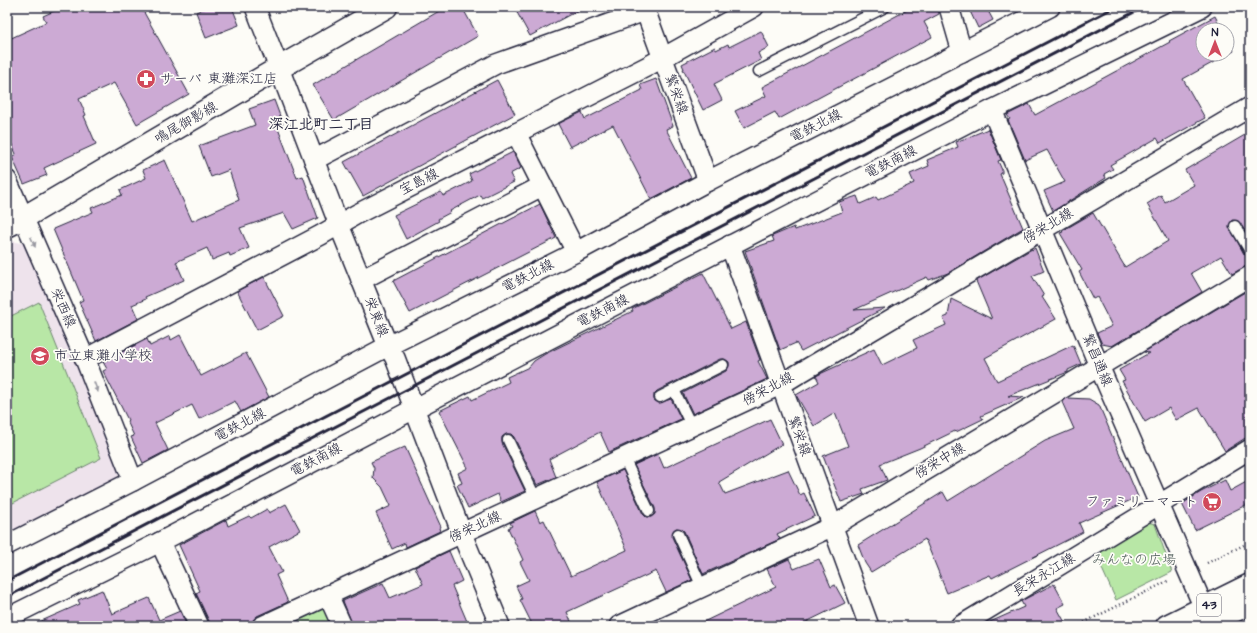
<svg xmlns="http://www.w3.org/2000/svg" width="1257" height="633" font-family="'Architects Daughter','Klee One',sans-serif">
	<rect width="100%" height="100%" fill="#fdfcf7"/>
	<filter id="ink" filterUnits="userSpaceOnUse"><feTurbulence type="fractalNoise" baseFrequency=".025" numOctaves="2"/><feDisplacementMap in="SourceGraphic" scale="8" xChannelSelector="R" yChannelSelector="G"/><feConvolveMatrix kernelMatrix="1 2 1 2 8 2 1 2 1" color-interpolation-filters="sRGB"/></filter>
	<g filter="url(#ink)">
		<path fill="#eee3ec" d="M12,241L26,244L119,468L118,479L7,537V244Z"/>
		<g fill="#b8e7a6" stroke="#6d8470">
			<path d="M39,302L101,458L7,506V318Z"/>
			<path d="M1144,521L1155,524L1172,572L1116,600L1094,551Z"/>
			<path d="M326,604L335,626H279Z"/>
		</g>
		<g fill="#ccaad4" stroke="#22223b">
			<path d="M63,7H141L189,94L137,124L114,83L79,99L86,115L84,116L96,144L44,168L47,175L24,184L12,157L16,154L7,133V40L46,22L43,16Z"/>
			<path d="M208,7H232L239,25L206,38L196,12Z"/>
			<path d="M446,7H462L478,36L334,120L313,85Z"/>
			<path d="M514,7H584L530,36Z"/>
			<path d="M913,7H938L939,14L924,22L932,37L779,119L775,112L744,128L735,111L766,96L762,87Z"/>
			<path d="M968,7H986L993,20L978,28Z"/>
			<path d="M1215,16L1222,30H1203V54H1227V38L1234,51L1183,79L1205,118L1160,143L1157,138L1110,165L1113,169L1104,174L1106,178L1053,211L1044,191L1065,182L1047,150L1025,160L1008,120L1010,119L1007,115L1029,104L1035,115L1170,42L1169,41Z"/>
			<path d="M761,31L769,47L758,53L761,60L714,84L722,100L703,110L683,69H684L682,64L715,47L716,50L728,44L729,47Z"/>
			<path d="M656,79L673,126L666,129L691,178L651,199L613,125L570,147L558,124L582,112L585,119L642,90L640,85Z"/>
			<path d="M497,80L515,114L363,196L344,162Z"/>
			<path d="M274,100L283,124L277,126L297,178L303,176L318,218L293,229L284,213L240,228L249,248L230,256L229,253L212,260L207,248L176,262L184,280L145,297L146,299L132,305L138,319L96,341L79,302L83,300L53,229L93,212L91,208L122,195L120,190L146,178L143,170L165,160L192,221L239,200L229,170L211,177L199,146L255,125L249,109Z"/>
			<path d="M988,129L1001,160L998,161L1002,170V173L1000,174L1023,228L948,273L929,280L927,277L854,310L885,308L801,351L796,343L780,350L745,251L774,241L772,236L775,235L794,227L795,230L842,212L839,202L857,196L860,204L876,197L878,200L914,183L910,174L929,166L927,160L958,147L956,142Z"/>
			<path d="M1250,132V238L1238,221L1232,220L1229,226L1244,254L1250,257V265L1244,267L1232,274L1221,256L1191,273L1202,292L1112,346L1102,344L1097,333L1112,326L1097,297L1093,299L1079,272L1082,270L1060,233L1063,232L1062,231L1093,213L1125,267L1168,241L1147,204L1161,195L1165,202L1194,185L1185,170Z"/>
			<path d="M513,152L521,168L510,174L514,182L482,198L480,195L450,211L451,212L438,219L439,221L406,239L394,215L441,192L443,196L472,181L469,174Z"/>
			<path d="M540,204L556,238L410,313L393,281Z"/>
			<path d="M1035,248L1044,271L1032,276L1044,296L1042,297L1056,319L985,358L997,381L1073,345L1081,364L1068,370V372L1008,396L1024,397L981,416L983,419L956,432L955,431L920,448L880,464L887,480L862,489L864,494L841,502L823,456L848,446L835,413L814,426L796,395L819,382L816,376L822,373L874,349L882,365L917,348L913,340L946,325L943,318L948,316L951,299L992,319L976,281L1032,249V250Z"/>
			<path d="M703,273L731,329L746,322L760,360L758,361L767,379L693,414L683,393L726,371L729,366V362L724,359H720L657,391L654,394V400L659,403L671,399L681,419L609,452L600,432L549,459L556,477L537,485L514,437L511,434H506L502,437V443L525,491L501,502L498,494L468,508L457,485L462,483L458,473L468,468L439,411L470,396L472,400L509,382L507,377L529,367L534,361L545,354L633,311L632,309Z"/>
			<path d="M264,277L284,316L257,330L237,291Z"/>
			<path d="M1250,289V435L1225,451L1199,408L1176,420L1169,408L1145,422L1122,381L1125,380L1119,370L1149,353L1144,352Z"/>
			<path d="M180,335L201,376L246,353L269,397L241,412L235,401L199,419L192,405L155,423L168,450L143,463L131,437L134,436L127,421L128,420L103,371L107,369L103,362L147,339L150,346L170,336L171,340Z"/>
			<path d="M1067,398L1089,399L1099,405L1138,497L1079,523L1083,532L992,578L990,575L947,593L925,539L871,572L865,563L858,545L943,492L948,501L1045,441L1074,429L1062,402Z"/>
			<path d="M770,419L782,444L719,482L725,494L788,470L800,495L804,493L815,516L777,534L780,539L703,574L684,531L681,529L676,528L673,531L672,537L692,580L666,592L656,571L567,612L573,626H533L520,600L522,599L516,586L529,580L520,562L523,560L508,528L512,526L510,523L535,511L540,522L544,520L571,576L627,550L597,482L623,470L643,514L646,517H651L655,514V508L634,465L658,454L664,468Z"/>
			<path d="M405,447L441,527L439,528L440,531L406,547L405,543L392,549L376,513L391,506L382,487L373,478L374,468L371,462Z"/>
			<path d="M1225,480L1230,491L1250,480V503L1195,530L1182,504L1201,492Z"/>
			<path d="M286,504L300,530L269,547L282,572L276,575L288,602L257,616L253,621L241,626H210L209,621L196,593L200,591L179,545L226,520L228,526L249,516L251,518L267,509L269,513Z"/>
			<path d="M449,551L462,581L452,586L469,626H353L343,601L383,583L390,598L423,584L415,567Z"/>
			<path d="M789,559L794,569L819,559L831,587L835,585L845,603L798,626H695L776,587L767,569Z"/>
			<path d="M1054,584L1065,604L1057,608L1067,626H981L1024,607L1021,601Z"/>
			<path d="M102,590L112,614L149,598L159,620L180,611L187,626H30L80,604L78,600Z"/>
		</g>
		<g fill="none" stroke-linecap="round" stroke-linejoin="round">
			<g stroke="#22223b" stroke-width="13">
				<g id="lane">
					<path d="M759,71L885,7"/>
					<path d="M1235,226L1250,251"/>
					<path d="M674,390L692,427"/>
					<path d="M660,397L723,365"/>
					<path d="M508,440L536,499"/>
					<path d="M624,458L649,511"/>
					<path d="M678,534L702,587"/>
				</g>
			</g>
			<g stroke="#22223b" stroke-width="22">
				<g id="street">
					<path d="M255,7L279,68L339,225L388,346L395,358L462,534L500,626"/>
					<path d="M644,7L708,181"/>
					<path d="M949,7L962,52"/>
					<path d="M992,110L1099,366L1204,608"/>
					<path d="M516,133L576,252"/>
					<path d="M314,160L496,64L645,11"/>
					<path d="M7,180L85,359L133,481"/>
					<path d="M730,245L869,626"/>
					<path d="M361,280L542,186"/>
					<path d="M85,359L321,235L357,214L648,66L754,7"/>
					<path d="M160,542L199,626"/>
					<path d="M7,545L133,481L388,346L576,252L708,181L1050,7"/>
					<path d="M328,595L342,626"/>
					<path d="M7,618L160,542L414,409L992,110L1202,7"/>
					<path d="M262,626L780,385L798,374L1250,107"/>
					<path d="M619,626L833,526L1250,276"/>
					<path d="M960,626L1250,449"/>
				</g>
			</g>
			<g stroke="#22223b" stroke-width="25">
				<path id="secondary" d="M7,226L23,218L279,68L386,7"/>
			</g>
			<g stroke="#22223b" stroke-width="25">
				<g id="highway">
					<path d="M1167,626L1250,585"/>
					<path d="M1203,626L1250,603"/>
				</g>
			</g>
			<g stroke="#22223b" stroke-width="2.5" stroke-dasharray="1 3" stroke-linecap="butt">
				<path d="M1207,563L1250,542"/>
				<path d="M1077,626L1170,580"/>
			</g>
			<use href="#lane" stroke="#fdfcf7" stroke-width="10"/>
			<use href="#street" stroke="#fdfcf7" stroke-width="19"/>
			<use href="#secondary" stroke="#fdfcf7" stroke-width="22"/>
			<use href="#highway" stroke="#fdfcf7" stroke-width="22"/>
			<g stroke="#22223b" stroke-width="3">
				<path d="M7,581L1115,7"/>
				<path d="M7,597L1144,7"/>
			</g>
		</g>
		<defs><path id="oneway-solid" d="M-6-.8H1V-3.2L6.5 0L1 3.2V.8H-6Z"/></defs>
		<g fill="#9a9aa2">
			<use href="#oneway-solid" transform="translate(33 242) rotate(66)"/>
			<use href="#oneway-solid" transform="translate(96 387) rotate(69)"/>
		</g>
	</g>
	<defs>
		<g id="pharmacy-disc" transform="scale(1)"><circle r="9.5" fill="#d1495b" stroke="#fdfcf7"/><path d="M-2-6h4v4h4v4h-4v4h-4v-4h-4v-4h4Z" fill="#fff"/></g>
		<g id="school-disc" transform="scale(1)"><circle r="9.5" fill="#d1495b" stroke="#fdfcf7"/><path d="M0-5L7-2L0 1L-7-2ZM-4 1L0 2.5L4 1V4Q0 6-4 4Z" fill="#fff"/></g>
		<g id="supermarket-disc" transform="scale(1)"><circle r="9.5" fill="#d1495b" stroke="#fdfcf7"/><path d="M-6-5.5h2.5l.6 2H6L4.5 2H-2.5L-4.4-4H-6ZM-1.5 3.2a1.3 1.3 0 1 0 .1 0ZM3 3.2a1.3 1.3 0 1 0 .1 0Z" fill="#fff"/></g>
	</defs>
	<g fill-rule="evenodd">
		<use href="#pharmacy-disc" x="146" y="79"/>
		<use href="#school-disc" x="40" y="356"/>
		<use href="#supermarket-disc" x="1212" y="502"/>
	</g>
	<g text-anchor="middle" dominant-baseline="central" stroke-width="3.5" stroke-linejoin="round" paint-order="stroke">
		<rect fill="#fdfcf7" stroke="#646373" stroke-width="1" x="1197" y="594" width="24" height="22" rx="3"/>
		<g font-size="13" font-weight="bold" fill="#22223b">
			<text x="1209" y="605">43</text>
		</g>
		<g font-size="14" fill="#22223b" stroke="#fdfcf7" text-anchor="start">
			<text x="160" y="79">サーバ 東灘深江店</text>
			<text x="54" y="356">市立東灘小学校</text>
			<text x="1198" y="502" text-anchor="end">ファミリーマート</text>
		</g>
		<g font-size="14" fill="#22223b" stroke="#fdfcf7">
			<text transform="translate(676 94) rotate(70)">繁栄線</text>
			<text transform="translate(186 123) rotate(-30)">鳴尾御影線</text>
			<text transform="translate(816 126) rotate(-27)">電鉄北線</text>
			<text transform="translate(891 162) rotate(-27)">電鉄南線</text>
			<text transform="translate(419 182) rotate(-27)">宝島線</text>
			<text transform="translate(1048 226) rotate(-31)">傍栄北線</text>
			<text transform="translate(528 276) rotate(-27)">電鉄北線</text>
			<text transform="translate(63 308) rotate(66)">栄西線</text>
			<text transform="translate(603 311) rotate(-27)">電鉄南線</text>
			<text transform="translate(376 317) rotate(68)">栄東線</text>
			<text transform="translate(1097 360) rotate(67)">繁昌通線</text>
			<text transform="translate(768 389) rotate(-28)">傍栄北線</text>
			<text transform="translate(240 425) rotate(-28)">電鉄北線</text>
			<text transform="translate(799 436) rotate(70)">繁栄線</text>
			<text transform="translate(316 460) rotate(-28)">電鉄南線</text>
			<text transform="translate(940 461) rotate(-31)">傍栄中線</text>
			<text transform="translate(475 527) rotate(-25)">傍栄北線</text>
			<text transform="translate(1044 575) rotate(-31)">長栄永江線</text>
		</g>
		<g font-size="14" fill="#4f5d5b" stroke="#fdfcf7">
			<text x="1134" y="560">みんなの広場</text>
		</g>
		<g font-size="15" font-weight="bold" fill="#22223b" stroke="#fdfcf7">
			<text x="321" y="124">深江北町二丁目</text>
		</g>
	</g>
	<rect width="1257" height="633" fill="none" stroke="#fdfcf7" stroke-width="24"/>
	<rect x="12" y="12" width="1233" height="609" fill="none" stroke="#22223b" stroke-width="1.5" filter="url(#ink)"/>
	<g transform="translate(1215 42)"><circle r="19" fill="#fdfcf7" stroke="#a5a5ac"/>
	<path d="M0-3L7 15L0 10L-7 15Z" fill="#d1495b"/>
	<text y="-6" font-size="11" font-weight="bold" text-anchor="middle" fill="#22223b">N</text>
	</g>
</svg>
